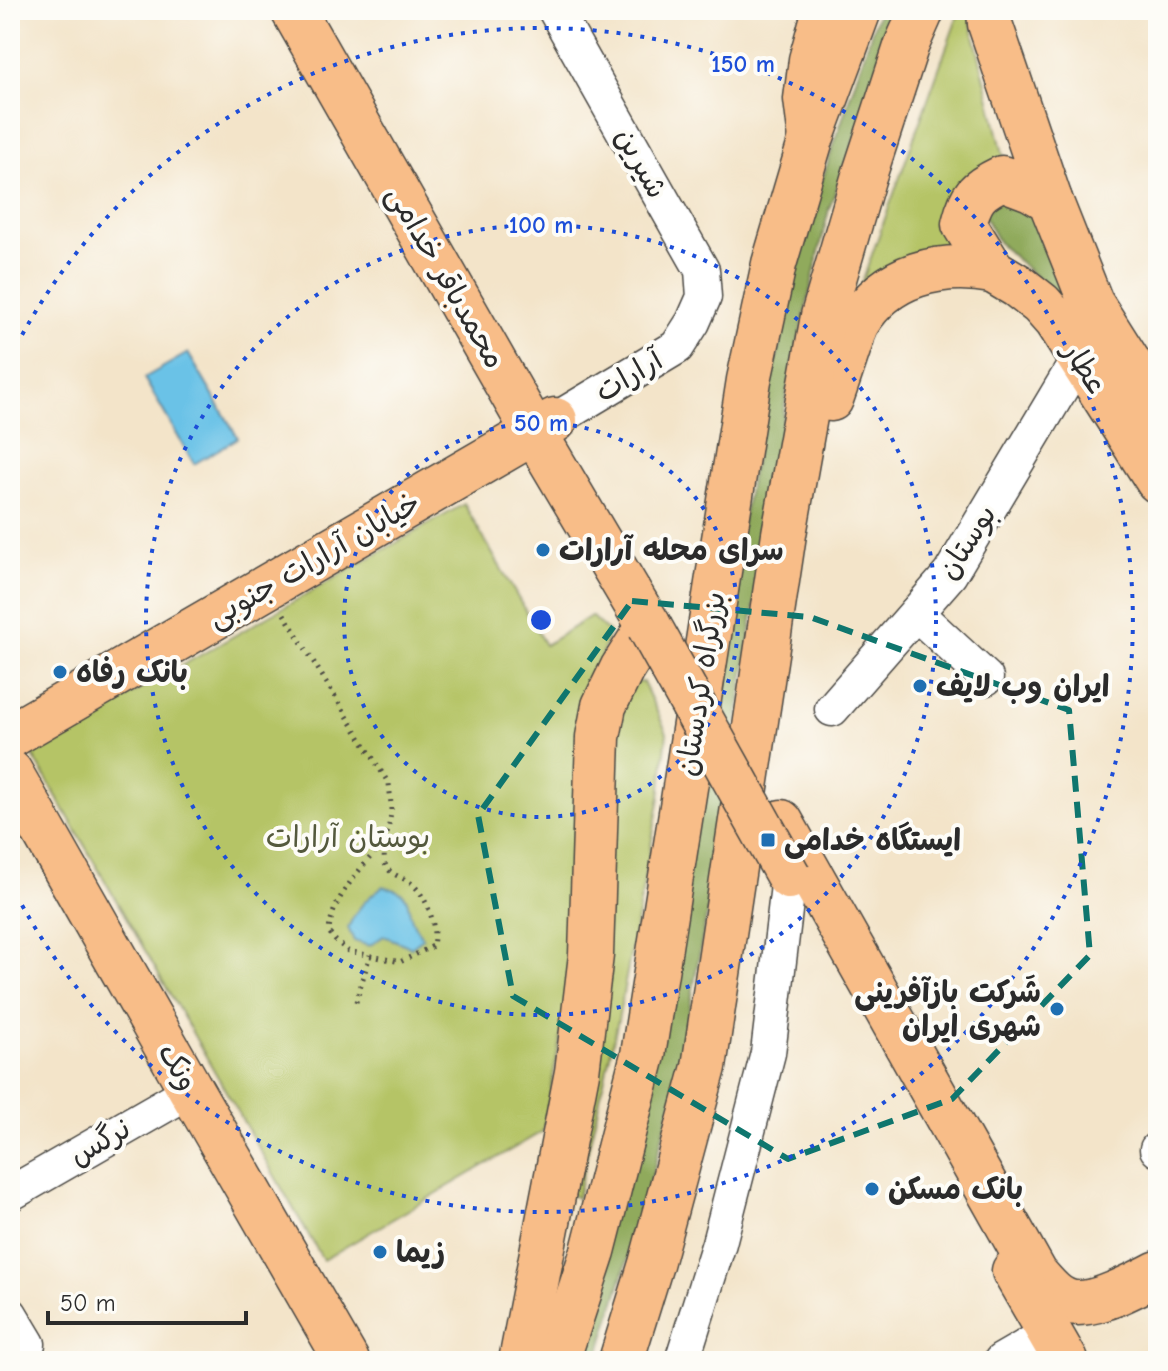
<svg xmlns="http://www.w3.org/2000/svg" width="1168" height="1371" font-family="'Comic Neue','Playpen Sans Arabic',sans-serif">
	<rect width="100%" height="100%" fill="#fdfcf7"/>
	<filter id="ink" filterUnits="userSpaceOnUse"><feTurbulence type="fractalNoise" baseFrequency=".0125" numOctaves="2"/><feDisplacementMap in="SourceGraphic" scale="16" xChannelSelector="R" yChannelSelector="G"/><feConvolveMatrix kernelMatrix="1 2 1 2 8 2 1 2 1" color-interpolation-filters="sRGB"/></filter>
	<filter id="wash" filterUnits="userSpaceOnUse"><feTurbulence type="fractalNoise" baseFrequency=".006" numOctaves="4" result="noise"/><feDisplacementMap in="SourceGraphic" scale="32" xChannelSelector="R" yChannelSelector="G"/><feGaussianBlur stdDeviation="1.8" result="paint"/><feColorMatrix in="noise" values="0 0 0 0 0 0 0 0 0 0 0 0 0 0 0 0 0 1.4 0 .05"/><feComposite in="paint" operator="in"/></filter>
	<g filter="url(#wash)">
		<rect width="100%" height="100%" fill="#f3e4c9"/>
		<g fill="#b5c466" stroke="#707848" stroke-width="2">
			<path d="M960,10H968L1005,162L948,223L946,250L861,285Z"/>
			<path d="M464,504L545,645L591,616L609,633L596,671L584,692L581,725L578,941L543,1131L323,1260L31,752Z"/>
			<path d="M643,682L667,733L660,797L618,1020L577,1198L565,1191L623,683Z"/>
		</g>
		<g fill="#90aa5b" stroke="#5e6a43" stroke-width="2">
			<path d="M879,10H902L829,209L787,390L714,873L675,1089L647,1195L597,1361H576L760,432L809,219Z"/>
			<path d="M1018,196L1032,216L1116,387L1051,291L999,243L978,205Z"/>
		</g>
		<g fill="#6ac2e7" stroke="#4a7689" stroke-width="2">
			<path d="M188,353L238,438L194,464L144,378Z"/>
			<path d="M383,886C418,895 402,902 415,926C417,930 420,934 423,938L411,947L384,936L369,946L354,941L348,928C356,909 367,898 383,886Z"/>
		</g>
	</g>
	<g filter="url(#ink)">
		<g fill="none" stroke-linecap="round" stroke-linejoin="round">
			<g stroke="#494743" stroke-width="37">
				<g id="minor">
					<path d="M555,420L677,347L693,322L704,297L702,270L555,10"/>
					<path d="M916,613L986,678"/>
					<path d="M832,709L950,574L1079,358"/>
					<path d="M1157,1149L1158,1150"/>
					<path d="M10,1194L191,1090"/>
					<path d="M10,1314L28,1344"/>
					<path d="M682,1361L719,1243L768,1053L789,877"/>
					<path d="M1001,1361L1049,1333"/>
				</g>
			</g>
			<g stroke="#494743" stroke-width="47">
				<g id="major">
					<path d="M293,10L534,432L649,626"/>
					<path d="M811,139L806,99L811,60L825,10"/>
					<path d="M1158,409L1091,303L1050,200L1031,189L1002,178C977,190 971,196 964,224L993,271L1018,286L1041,304L1056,321L1158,481"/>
					<path d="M10,736L555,420"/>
					<path d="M10,772L191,1090L347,1361"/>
					<path d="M781,822L1036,1275C1045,1284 1052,1295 1064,1300C1089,1312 1135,1284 1158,1273"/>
					<path d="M1014,1271L1066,1361"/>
				</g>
			</g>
			<g stroke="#494743" stroke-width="47">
				<g id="highway">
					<path d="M989,10L990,24L1050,200"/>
					<path d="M831,399C837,382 843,364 849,346C852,339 853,330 857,323C887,273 940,262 993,271"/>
					<path d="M521,1361L577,1072L591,955L598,737L604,706L622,669L649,626"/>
					<path d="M557,1361L593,1251L643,1055L749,380L774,264L811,139L859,10"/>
					<path d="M621,1361L651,1264L704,1067L784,534L823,316L863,179L907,44L922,10"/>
				</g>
			</g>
			<g stroke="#494743" stroke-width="5" stroke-dasharray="2 6" stroke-linecap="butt">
				<path d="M284,614L389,784C390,793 391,801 391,810C391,824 380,853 386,866C389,874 404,878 411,883C428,897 437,926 433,946L400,962L348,951L335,940L329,932C331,897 366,863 387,838"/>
				<path d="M356,1002L370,955"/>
			</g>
			<use href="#minor" stroke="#fff" stroke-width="34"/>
			<use href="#major" stroke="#f8bd88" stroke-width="44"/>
			<use href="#highway" stroke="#f8bd88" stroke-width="44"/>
			<g stroke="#494743" stroke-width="47" stroke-linecap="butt">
				<path id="major-bridge" d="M649,626L789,877"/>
			</g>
			<use href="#major-bridge" stroke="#f8bd88" stroke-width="44"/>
		</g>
	</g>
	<path fill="none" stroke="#0f766e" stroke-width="6" stroke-dasharray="16 10" stroke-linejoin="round" d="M632,601L810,617L1069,710L1090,955L952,1099L788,1159L513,996L478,815Z"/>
	<g fill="none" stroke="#1d4ed8" stroke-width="4" stroke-dasharray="4 8">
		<circle cx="541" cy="620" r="197"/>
		<circle cx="541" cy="620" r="395"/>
		<path d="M11 356A592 592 0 1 1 11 884"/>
	</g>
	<g fill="#1f6fb2" stroke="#fdfcf7" stroke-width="3">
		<circle cx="543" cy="550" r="8"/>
		<circle cx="60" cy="672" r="8"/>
		<circle cx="920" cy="686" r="8"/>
		<rect x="760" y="832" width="16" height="16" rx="4"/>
		<circle cx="1057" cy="1009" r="8"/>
		<circle cx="872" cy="1189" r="8"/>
		<circle cx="380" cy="1252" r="8"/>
	</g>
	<g text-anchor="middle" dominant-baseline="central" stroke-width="8" stroke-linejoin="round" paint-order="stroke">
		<g font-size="30" fill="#2b2b2b" stroke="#fdfcf7">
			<text transform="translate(641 163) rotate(61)">شیرین</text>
			<text transform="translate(446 277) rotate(60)">محمدباقر خدامی</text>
			<text transform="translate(1085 368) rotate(57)">عطار</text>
			<text transform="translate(629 376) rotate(-31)">آرارات</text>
			<text transform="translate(967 542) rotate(-57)">بوستان</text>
			<text transform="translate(314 560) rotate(-30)">خیابان آرارات جنوبی</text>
			<text transform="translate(701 684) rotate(-81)">بزرگراه کردستان</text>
			<text transform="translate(178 1067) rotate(60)">ونک</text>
			<text transform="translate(100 1142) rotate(-30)">نرگس</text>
		</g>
		<g font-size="30" font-weight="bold" fill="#2b2b2b" stroke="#fdfcf7" text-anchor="start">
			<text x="559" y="550">سرای محله آرارات</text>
			<text x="76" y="672">بانک رفاه</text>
			<text x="936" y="686">ایران وب لایف</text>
			<text x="784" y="840">ایستگاه خدامی</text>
			<text x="1041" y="992" text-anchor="end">شَرکت بازآفرینی<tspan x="1041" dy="34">شهری ایران</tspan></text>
			<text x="888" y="1189">بانک مسکن</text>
			<text x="396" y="1252">زیما</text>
		</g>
		<g font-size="30" fill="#54593d" stroke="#fdfcf7">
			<text x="348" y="837">بوستان آرارات</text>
		</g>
	</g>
	<circle cx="541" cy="620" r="12" fill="#1d4ed8" stroke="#fdfcf7" stroke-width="4"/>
	<g font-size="24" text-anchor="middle" font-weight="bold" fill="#1d4ed8" stroke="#fdfcf7" stroke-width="8" stroke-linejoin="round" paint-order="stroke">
		<text x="743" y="72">150 m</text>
		<text x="541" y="233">100 m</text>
		<text x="541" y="431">50 m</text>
	</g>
	<rect width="1168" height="1371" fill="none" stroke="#fdfcf7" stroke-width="40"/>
	<path d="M48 1311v12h198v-12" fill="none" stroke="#2b2b2b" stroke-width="4"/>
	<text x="60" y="1311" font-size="24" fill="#2b2b2b" stroke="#fdfcf7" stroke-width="6" paint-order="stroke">50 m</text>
</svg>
